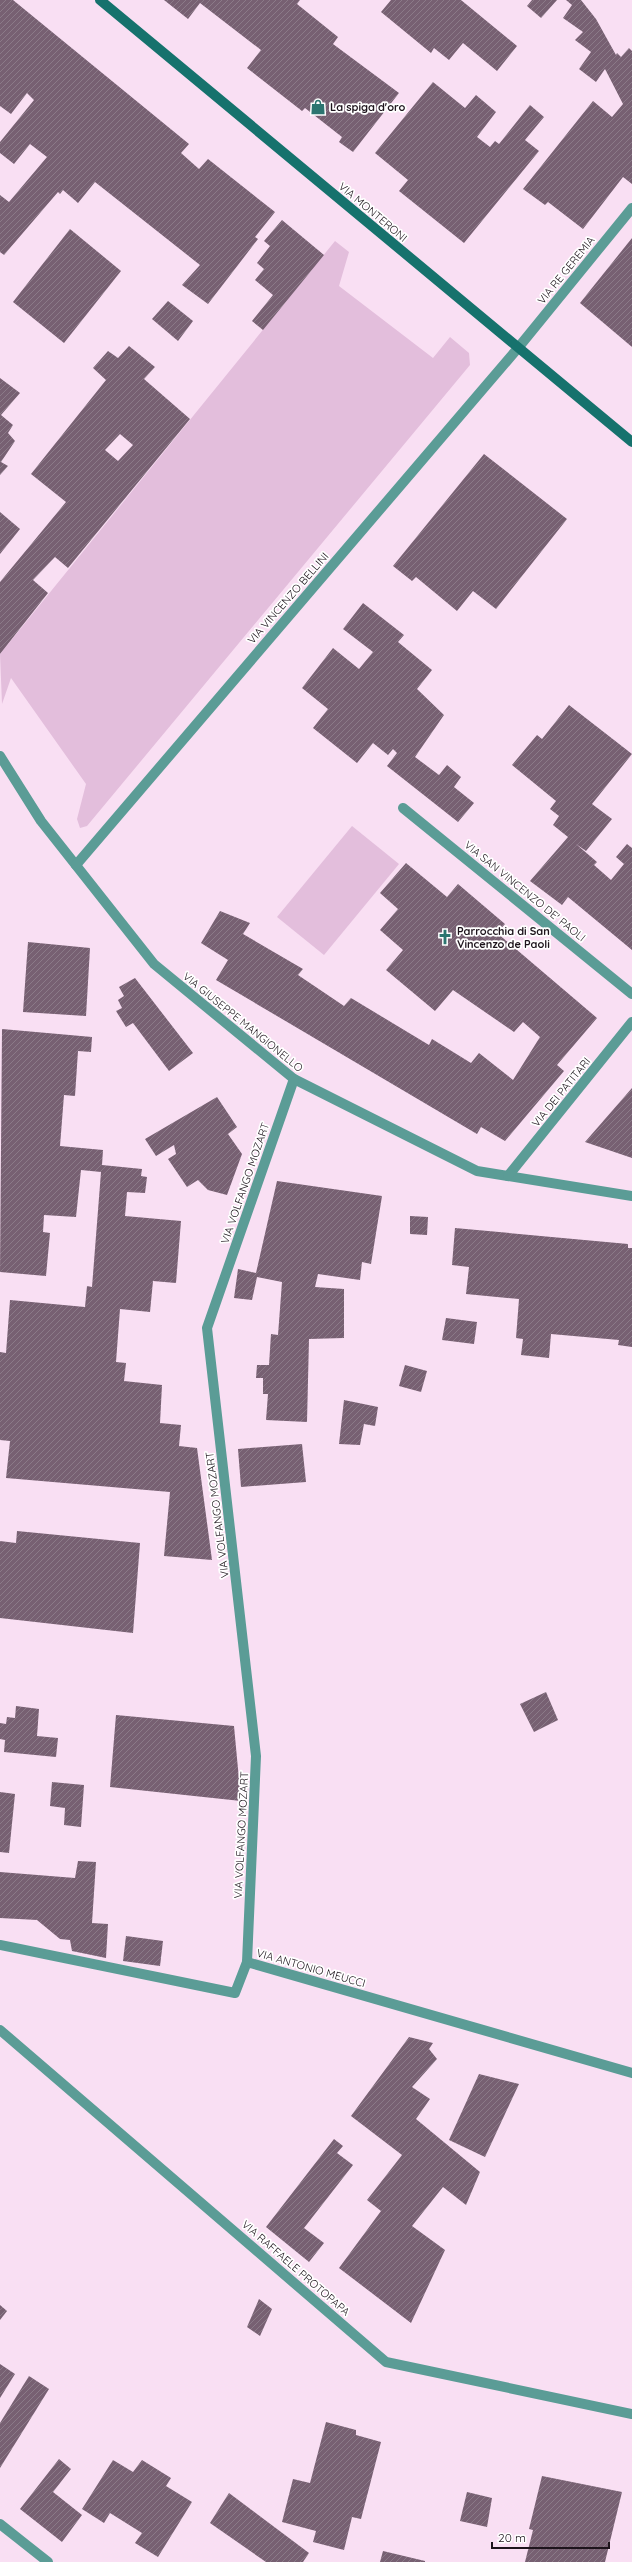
<svg xmlns="http://www.w3.org/2000/svg" width="632" height="2562" font-family="Quicksand,sans-serif">
	<defs>
		<pattern id="building-hatch" width="6" height="6" patternUnits="userSpaceOnUse"><rect width="6" height="6" fill="#776072"/><path d="M-1 1l2-2M0 6l6-6M5 7l2-2" fill="none" stroke="#8b7a88"/></pattern>
	</defs>
	<rect width="100%" height="100%" fill="#f9dff3"/>
	<g fill="#e3bedc">
		<path d="M335,241L349,252L339,286L433,358L450,337L469,353L470,365L87,826L80,828L77,819L86,784L11,678L2,704L0,654Z"/>
		<path d="M352,826L399,864L324,955L277,917Z"/>
	</g>
	<g fill="url(#building-hatch)" fill-rule="evenodd">
		<path d="M0,0H13L189,144L181,153L199,169L208,159L275,212L255,237L258,239L208,304L182,285L200,265L95,182L78,203L63,190L60,194L58,192L4,255L0,252V195L9,202L47,157L30,144L14,164L0,153V142L34,100L27,93L11,114L0,106Z"/>
		<path d="M164,0H300L297,4L338,37L333,44L399,93L353,152L339,142L342,137L305,108L302,111L247,68L261,50L200,3L188,19Z"/>
		<path d="M391,0H461L517,46L497,71L463,43L449,60L434,48L431,53L381,12Z"/>
		<path d="M532,0H557L541,18L527,6Z"/>
		<path d="M566,0H581L596,19L616,55L617,53L621,57L629,48L632,51V184L623,177L583,229L548,202L545,205L523,189L593,101L612,117L623,104L605,69L596,82L579,69L591,52L575,40L583,32L563,18L572,5Z"/>
		<path d="M433,82L465,108L476,95L496,112L477,137L490,147L495,141L499,144L530,105L544,117L525,140L539,151L464,243L399,191L408,180L375,153Z"/>
		<path d="M282,220L324,255L263,330L252,321L273,295L255,280L264,269L257,263L270,246L264,241Z"/>
		<path d="M70,229L121,271L64,343L13,302Z"/>
		<path d="M632,238V347L580,303Z"/>
		<path d="M168,301L193,321L178,341L152,319Z"/>
		<path d="M129,346L155,367L144,379L190,419L68,568L55,557L33,580L48,593L0,654V582L66,502L31,474L106,380L93,368L108,351L118,358ZM120,434L133,445L118,461L105,450Z"/>
		<path d="M0,378L20,393L1,415L13,425L8,433L15,441L1,462L8,466L0,475Z"/>
		<path d="M484,454L567,519L496,609L473,591L457,611L416,577L412,581L393,566Z"/>
		<path d="M0,512L20,529L0,554Z"/>
		<path d="M363,603L404,635L398,642L432,670L417,689L444,715L415,757L439,775L447,765L461,777L454,787L474,803L458,822L387,766L397,753L393,749L388,755L373,743L357,763L313,728L328,709L302,688L333,648L359,669L373,652L343,629Z"/>
		<path d="M569,705L632,754L592,804L612,819L586,851L576,844L597,862L594,865L611,880L624,864L616,857L627,844L632,848V950L568,897L562,905L530,881L568,837L553,825L559,816L550,809L556,801L512,765L537,735L542,739Z"/>
		<path d="M406,863L447,897L458,884L505,924L497,933L597,1018L557,1065L564,1071L505,1141L481,1127L477,1134L216,980L228,960L201,943L220,911L250,923L243,934L303,969L298,975L344,1006L351,998L429,1045L432,1039L471,1063L479,1053L513,1080L540,1037L523,1022L514,1032L453,990L435,1011L386,970L403,950L380,930L398,909L380,893Z"/>
		<path d="M28,942L90,948L86,1016L23,1012Z"/>
		<path d="M135,978L193,1053L169,1071L133,1023L126,1027L116,1011L122,1008L118,1000L124,996L119,987Z"/>
		<path d="M2,1029L92,1037L91,1052L78,1051L75,1096L64,1095L60,1146L103,1150L102,1165L142,1169L141,1176L147,1177L145,1193L127,1192L125,1216L181,1221L176,1283L153,1281L150,1312L120,1309L116,1362L126,1363L124,1381L162,1385L160,1423L181,1425L179,1446L197,1448L212,1560L164,1556L170,1492L6,1478L10,1441L0,1440V1352L6,1353L10,1300L85,1307L87,1286L92,1287L101,1172L81,1170L76,1217L44,1215L43,1232L50,1233L46,1276L0,1272Z"/>
		<path d="M632,1088V1158L585,1142Z"/>
		<path d="M217,1097L237,1127L228,1134L242,1154L227,1195L208,1190L198,1180L187,1187L168,1159L176,1154L174,1145L156,1156L145,1139Z"/>
		<path d="M277,1181L382,1196L371,1264L362,1262L360,1280L318,1274L315,1287L344,1289V1338L309,1339L307,1422L266,1420L268,1394H263V1378H256L257,1365H269L271,1334L278,1335L282,1282L257,1277L252,1300L234,1298L238,1269L256,1273Z"/>
		<path d="M410,1216L428,1217L427,1235L410,1234Z"/>
		<path d="M455,1228L628,1244V1248H632V1347L618,1345L619,1340L551,1334L549,1358L521,1355L523,1339L516,1338L519,1299L466,1294L469,1267L452,1265Z"/>
		<path d="M446,1318L477,1322L474,1344L442,1340Z"/>
		<path d="M405,1365L427,1371L421,1392L399,1386Z"/>
		<path d="M344,1400L378,1407L375,1426L364,1424L360,1445L339,1444Z"/>
		<path d="M302,1444L306,1482L241,1487L238,1449Z"/>
		<path d="M17,1531L140,1543L133,1633L0,1618V1541L16,1543Z"/>
		<path d="M546,1692L558,1720L534,1732L520,1704Z"/>
		<path d="M16,1706L39,1709L37,1736L58,1738L56,1757L4,1752L5,1740L0,1739V1723L6,1724L7,1717L15,1718Z"/>
		<path d="M116,1715L234,1726L241,1801L110,1787Z"/>
		<path d="M52,1782L84,1785L81,1827L64,1825L65,1808L50,1806Z"/>
		<path d="M0,1792L15,1794L9,1853L0,1852Z"/>
		<path d="M78,1861L96,1862L92,1923L108,1924L106,1958L72,1951L70,1940L60,1939L37,1920L0,1918V1872L75,1878Z"/>
		<path d="M126,1936L163,1941L160,1966L123,1961Z"/>
		<path d="M409,2037L433,2043L429,2049L437,2059L412,2087L430,2099L416,2119L480,2172L466,2205L443,2187L412,2226L445,2250L411,2323L339,2268L381,2211L367,2200L402,2155L351,2116Z"/>
		<path d="M479,2074L519,2084L485,2157L449,2140Z"/>
		<path d="M334,2139L343,2146L337,2153L353,2165L304,2228L324,2243L309,2262L266,2227Z"/>
		<path d="M259,2299L272,2309L260,2336L247,2327Z"/>
		<path d="M0,2305L7,2311L0,2320Z"/>
		<path d="M0,2364L15,2374L0,2398Z"/>
		<path d="M29,2376L49,2389L0,2468V2423Z"/>
		<path d="M326,2422L356,2430V2435L381,2442L361,2519L352,2517L344,2550L313,2542L316,2531L282,2522L293,2479L310,2483Z"/>
		<path d="M59,2459L71,2469L53,2492L82,2515L62,2542L20,2509Z"/>
		<path d="M113,2460L133,2472L142,2460L171,2478L166,2486L192,2502L158,2557L135,2543L142,2533L110,2513L104,2523L82,2509Z"/>
		<path d="M542,2476L622,2492L605,2562H525L533,2530L529,2529Z"/>
		<path d="M467,2492L492,2498L487,2527L460,2521Z"/>
		<path d="M229,2493L309,2553L303,2562H266L210,2523Z"/>
		<path d="M383,2551L425,2561V2562H380Z"/>
	</g>
	<g fill="none" stroke-linecap="round" stroke-linejoin="round">
		<g stroke="#5b9c96" stroke-width="10">
			<path d="M0,756L41,821L154,964L294,1079L477,1171L632,1196"/>
			<path d="M403,808L632,994"/>
			<path d="M76,865L518,348L632,208"/>
			<path d="M508,1176L632,1022"/>
			<path d="M0,1945L235,1993L247,1962L632,2073"/>
			<path d="M247,1962L256,1756L207,1328L294,1079"/>
			<path d="M0,2030L386,2362L632,2414"/>
			<path d="M0,2524L48,2562"/>
		</g>
		<path stroke="#16726d" stroke-width="10" d="M100,0L632,442"/>
	</g>
	<defs>
		<g id="shop-bare" transform="scale(1.2)"><path d="M-5-2.5h2.3a2.7 3.5 0 0 1 5.4 0H5L5.5 6h-11ZM-1.5-2.5h3a1.5 2.3 0 0 0-3 0Z" fill="#2c7570" stroke="#fff" stroke-width="2.5" paint-order="stroke"/></g>
		<g id="church-bare" transform="scale(1.2)"><path d="M-1.2-6h2.4v3.5h3.3v2.4h-3.3V6h-2.4V-.1h-3.3v-2.4h3.3Z" fill="#2c7570" stroke="#fff" stroke-width="2.5" paint-order="stroke"/></g>
	</defs>
	<g fill-rule="evenodd">
		<use href="#shop-bare" x="318" y="107"/>
		<use href="#church-bare" x="445" y="937"/>
	</g>
	<g text-anchor="middle" dominant-baseline="central" stroke-width="3.5" stroke-linejoin="round" paint-order="stroke">
		<g font-size="11" font-weight="bold" fill="#1d141c" stroke="#fff" text-anchor="start">
			<text x="330" y="107">La spiga d'oro</text>
			<text x="457" y="931">Parrocchia di San<tspan x="457" dy="13">Vincenzo de Paoli</tspan></text>
		</g>
		<g font-size="11" fill="#1d141c" stroke="#fff">
			<text transform="translate(373 212) rotate(40)">VIA MONTERONI</text>
			<text transform="translate(566 270) rotate(-51)">VIA RE GEREMIA</text>
			<text transform="translate(288 598) rotate(-49)">VIA VINCENZO BELLINI</text>
			<text transform="translate(525 891) rotate(39)">VIA SAN VINCENZO DE' PAOLI</text>
			<text transform="translate(243 1022) rotate(39)">VIA GIUSEPPE MANGIONELLO</text>
			<text transform="translate(561 1092) rotate(-51)">VIA DEI PATITARI</text>
			<text transform="translate(245 1183) rotate(-71)">VIA VOLFANGO MOZART</text>
			<text transform="translate(217 1515) rotate(-97)">VIA VOLFANGO MOZART</text>
			<text transform="translate(241 1835) rotate(-87)">VIA VOLFANGO MOZART</text>
			<text transform="translate(311 1968) rotate(16)">VIA ANTONIO MEUCCI</text>
			<text transform="translate(296 2268) rotate(41)">VIA RAFFAELE PROTOPAPA</text>
		</g>
	</g>
	<path d="M492 2542v6h117v-6" fill="none" stroke="#1d141c" stroke-width="2"/>
	<text x="498" y="2542" font-size="12" fill="#1d141c" stroke="#ffffff" stroke-width="3" paint-order="stroke">20 m</text>
</svg>
